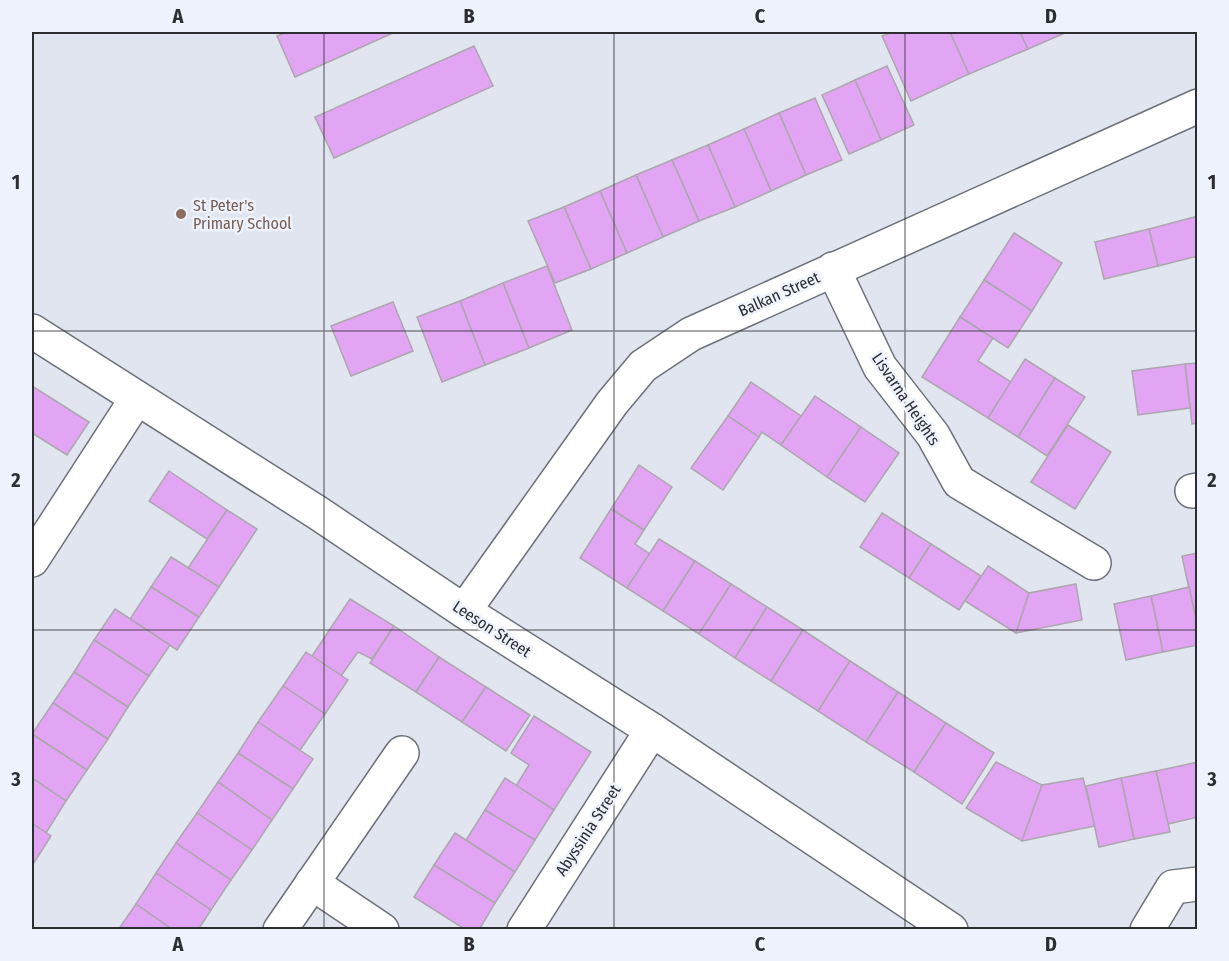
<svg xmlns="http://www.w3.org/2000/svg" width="1229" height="961" font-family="'Fira Sans Condensed',sans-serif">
	<rect width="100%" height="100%" fill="#e0e5ef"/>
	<g fill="#e1a5f3" stroke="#ada6af" stroke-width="1.5">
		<path d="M288,32H395L295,77L277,36Z"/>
		<path d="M893,32H950L969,74L911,101L882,36Z"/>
		<path d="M950,32H1020L1028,49L969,74Z"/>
		<path d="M1020,32H1067L1028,49Z"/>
		<path d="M474,46L493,86L334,158L315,117Z"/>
		<path d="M887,66L914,125L881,140L855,80Z"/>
		<path d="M855,80L881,140L849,154L822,95Z"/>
		<path d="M815,98L842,160L806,175L779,113Z"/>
		<path d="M779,113L806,175L771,191L744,129Z"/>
		<path d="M744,129L771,191L735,207L708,145Z"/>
		<path d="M708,145L735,207L699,221L672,160Z"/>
		<path d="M672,160L699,221L663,237L636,175Z"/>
		<path d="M636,175L663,237L627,253L600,191Z"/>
		<path d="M600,191L627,253L591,269L564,207Z"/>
		<path d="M564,207L591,269L555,283L528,221Z"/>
		<path d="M1198,216V256L1158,266L1149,229Z"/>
		<path d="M1149,229L1158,266L1104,279L1095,242Z"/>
		<path d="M1014,233L1062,263L1032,311L984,280Z"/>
		<path d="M547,266L572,330L529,348L503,283Z"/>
		<path d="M984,280L1032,311L1008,348L960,317Z"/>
		<path d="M503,283L529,348L485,365L460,301Z"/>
		<path d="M460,301L485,365L442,382L417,317Z"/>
		<path d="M393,302L413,351L351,376L331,326Z"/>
		<path d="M960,317L993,338L978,361L1011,382L988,418L922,377Z"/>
		<path d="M1025,359L1055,378L1018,437L988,418Z"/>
		<path d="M1198,363V423L1192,424L1185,364Z"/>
		<path d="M1185,364L1190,408L1138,415L1132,371Z"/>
		<path d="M1055,378L1085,397L1047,456L1018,437Z"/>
		<path d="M751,382L801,416L781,445L762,432L759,437L728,416Z"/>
		<path d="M32,386L89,422L67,455L32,433Z"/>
		<path d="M815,396L861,427L827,477L781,445Z"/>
		<path d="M728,416L759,437L723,490L691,468Z"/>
		<path d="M1068,425L1111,452L1075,509L1031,482Z"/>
		<path d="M861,427L899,453L865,502L827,477Z"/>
		<path d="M639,465L672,487L644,530L611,509Z"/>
		<path d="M169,471L227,510L207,539L149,501Z"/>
		<path d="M611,509L644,530L635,544L650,554L627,588L580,558Z"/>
		<path d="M227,510L257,529L219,587L188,568Z"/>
		<path d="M882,513L931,544L909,578L860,547Z"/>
		<path d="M659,539L695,561L663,611L627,588Z"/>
		<path d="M931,544L981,576L959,610L909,578Z"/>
		<path d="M1198,553V617H1195L1182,556Z"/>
		<path d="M171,557L219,587L199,617L151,587Z"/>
		<path d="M695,561L731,584L699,634L663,611Z"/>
		<path d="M988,566L1029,593L1016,633L965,601Z"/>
		<path d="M731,584L767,607L735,658L699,634Z"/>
		<path d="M1076,584L1082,620L1016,633L1029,593Z"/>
		<path d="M151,587L199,617L177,650L130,619Z"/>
		<path d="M1189,587L1198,628V645L1163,652L1151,596Z"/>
		<path d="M1151,596L1163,652L1126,660L1114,604Z"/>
		<path d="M350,599L394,626L372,659L358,652L341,676L312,656Z"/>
		<path d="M767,607L803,630L771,681L735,658Z"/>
		<path d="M115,609L170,645L149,676L94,640Z"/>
		<path d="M394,626L439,657L416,692L370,663Z"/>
		<path d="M803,630L850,661L818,711L771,681Z"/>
		<path d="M94,640L149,676L128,707L74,672Z"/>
		<path d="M306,652L348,680L325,714L283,686Z"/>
		<path d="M439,657L486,687L462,722L416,692Z"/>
		<path d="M850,661L898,692L866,742L818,711Z"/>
		<path d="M74,672L128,707L108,739L53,703Z"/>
		<path d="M283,686L325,714L300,750L258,722Z"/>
		<path d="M486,687L530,715L506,751L462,722Z"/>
		<path d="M898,692L946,723L914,772L866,742Z"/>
		<path d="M53,703L108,739L87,770L32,734Z"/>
		<path d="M534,716L591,752L554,810L516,786L529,765L511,753Z"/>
		<path d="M258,722L313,759L293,789L238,753Z"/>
		<path d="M946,723L994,753L962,804L914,772Z"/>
		<path d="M32,734L87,770L66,801L32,778Z"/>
		<path d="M238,753L293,789L272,820L218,782Z"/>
		<path d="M996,762L1042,785L1022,841L966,808Z"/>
		<path d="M1198,762V817L1168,824L1156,771Z"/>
		<path d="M1156,771L1170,832L1134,839L1121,778Z"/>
		<path d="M32,778L66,801L46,833L32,823Z"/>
		<path d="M505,778L554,810L535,840L485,810Z"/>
		<path d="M1083,778L1095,826L1022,841L1042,785Z"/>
		<path d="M1121,778L1134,839L1099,847L1086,786Z"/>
		<path d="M218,782L272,820L252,850L197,813Z"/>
		<path d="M485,810L535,840L515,872L466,840Z"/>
		<path d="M197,813L252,850L231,880L176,843Z"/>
		<path d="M32,823L51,836L32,866Z"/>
		<path d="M455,833L515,872L495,903L434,865Z"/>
		<path d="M176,843L231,880L211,910L156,873Z"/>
		<path d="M434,865L495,903L479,930H466L414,897Z"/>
		<path d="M156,873L211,910L198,930H173L136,904Z"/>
		<path d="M136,904L173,930H118Z"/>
	</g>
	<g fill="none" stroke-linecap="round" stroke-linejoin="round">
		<g stroke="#6b7079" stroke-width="36">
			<g id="minor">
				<path d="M833,269L880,367L933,435L959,482L1094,563"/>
				<path d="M32,331L318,513L464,611L652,730L951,930"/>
				<path d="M1192,491L1198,490"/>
				<path d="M32,560L137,398"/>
				<path d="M464,611L612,403L643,366L691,334L1198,106"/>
				<path d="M312,883L382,930"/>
				<path d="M280,930L402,753"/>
				<path d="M524,930L652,730"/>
				<path d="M1147,930L1173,887L1198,884"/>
			</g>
		</g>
		<use href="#minor" stroke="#fff" stroke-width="33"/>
	</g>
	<path fill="none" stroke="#2b2d31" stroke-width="1.5" stroke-opacity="0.55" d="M324,32V930M614,32V930M905,32V930M32,331H1198M32,630H1198"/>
	<circle fill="#8d6e63" stroke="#edf2fd" stroke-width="2" cx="181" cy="214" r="6"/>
	<g text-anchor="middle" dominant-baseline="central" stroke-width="5" stroke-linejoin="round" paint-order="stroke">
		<g font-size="16" fill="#785e54" stroke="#edf2fd" text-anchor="start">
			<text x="193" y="205">St Peter's<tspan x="193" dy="18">Primary School</tspan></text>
		</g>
		<g font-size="16" fill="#2b2d31" stroke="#edf2fd">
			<text transform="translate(779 294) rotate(-24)">Balkan Street</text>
			<text transform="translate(906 399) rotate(56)">Lisvarna Heights</text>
			<text transform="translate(492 629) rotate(33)">Leeson Street</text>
			<text transform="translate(588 830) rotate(-57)">Abyssinia Street</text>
		</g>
	</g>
	<rect width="1229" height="961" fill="none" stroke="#edf2fd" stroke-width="66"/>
	<rect x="33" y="33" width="1163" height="895" fill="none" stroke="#2b2d31" stroke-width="2"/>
	<g font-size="20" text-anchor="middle" font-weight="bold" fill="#2b2d31">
		<text x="178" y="23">A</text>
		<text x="469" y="23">B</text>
		<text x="760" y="23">C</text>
		<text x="1051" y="23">D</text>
		<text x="16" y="189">1</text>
		<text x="1212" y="189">1</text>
		<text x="16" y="487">2</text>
		<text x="1212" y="487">2</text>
		<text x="16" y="786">3</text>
		<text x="1212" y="786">3</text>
		<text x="178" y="951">A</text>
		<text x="469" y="951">B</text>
		<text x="760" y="951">C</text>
		<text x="1051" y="951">D</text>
	</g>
</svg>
